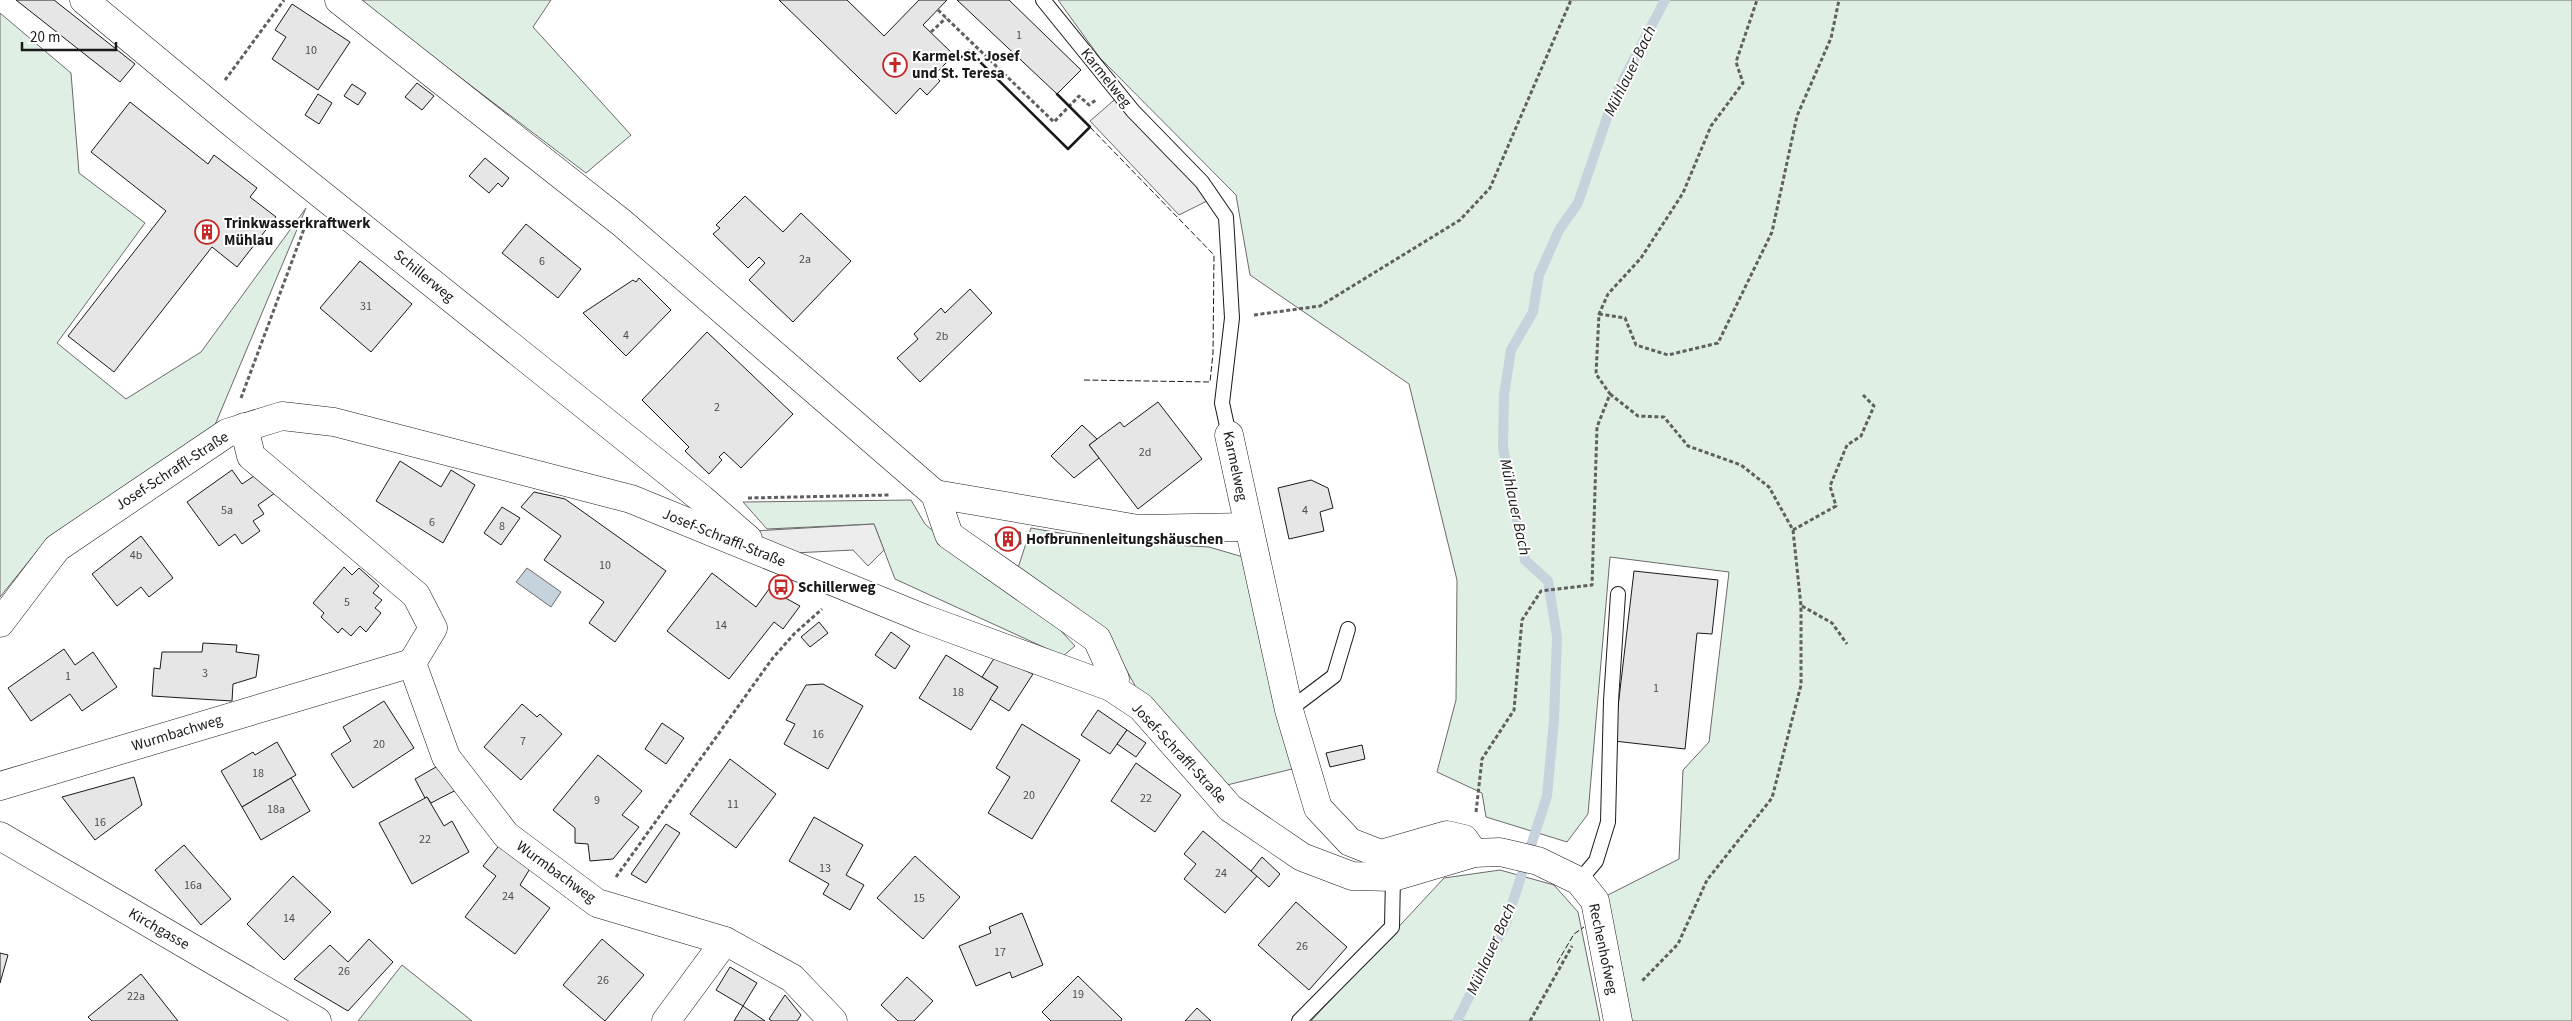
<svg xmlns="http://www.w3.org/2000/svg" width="2572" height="1021" font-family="'Source Sans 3',sans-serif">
	<rect width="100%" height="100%" fill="#fff"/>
	<g fill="#e0efe3" stroke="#6a6a6a">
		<path d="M358,0H551L533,27L631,135L586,173Z"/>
		<path d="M1058,0H2572V1021H1631L1600,899L1679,859L1683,770L1709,742L1729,572L1610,557L1588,814L1567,842L1486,817L1482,793L1437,772L1456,700L1457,580L1409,384L1250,275L1236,195L1100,58Z"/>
		<path d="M0,13L71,73L79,173L145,223L57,343L126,399L201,352L306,208L212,432L42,545L0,597Z"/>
		<path d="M911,500L925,524L986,578L1048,617L1075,646L1063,656L895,579L874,524L767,529L743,502Z"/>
		<path d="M1031,528L1106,541L1209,547L1250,559L1275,671L1292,769L1223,786L1143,700L1108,637L1017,571Z"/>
		<path d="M1500,870L1554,885L1578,912L1600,1021H1311L1444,878Z"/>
		<path d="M402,965L472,1021H358Z"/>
	</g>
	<g fill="#ededed" stroke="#6a6a6a">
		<path d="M1120,95L1213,198L1179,215L1090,121Z"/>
		<path d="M874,524L884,550L868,566L853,550L774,554L754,531Z"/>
	</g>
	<path fill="#c6d2dc" stroke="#6a6a6a" d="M527,568L561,592L551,607L516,582Z"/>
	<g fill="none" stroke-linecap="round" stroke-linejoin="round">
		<path stroke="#c6d2dc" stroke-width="10" d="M1457,1021L1506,923L1547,796L1554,720L1557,637L1548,581L1525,560L1503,448L1504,395L1511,350L1533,312L1539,275L1559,230L1578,203L1614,97L1665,0"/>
	</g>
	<g fill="#e6e6e6" stroke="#1a1a1a">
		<path d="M16,0H54L135,64L120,82Z"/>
		<path d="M779,0H847L884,36L919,0H947L923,25L954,55L934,75L940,81L927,95L920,88L896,114Z"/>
		<path d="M957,0H1009L1081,70L1057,94Z"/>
		<path d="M292,4L350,42L318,90L272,59L286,37L275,30Z"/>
		<path d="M417,83L434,96L422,110L405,97Z"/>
		<path d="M352,84L366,93L358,105L344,96Z"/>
		<path d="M318,94L332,103L319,124L305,115Z"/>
		<path d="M130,102L208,164L214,155L257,188L250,197L276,217L237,267L212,247L114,372L68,336L166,211L91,152Z"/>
		<path d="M485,158L509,178L502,187L498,183L489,193L469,176Z"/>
		<path d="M745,196L783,232L801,213L851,261L793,322L749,280L765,263L759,257L748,268L713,234L720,228L716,225Z"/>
		<path d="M526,224L581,269L558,298L502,253Z"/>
		<path d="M360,261L412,304L371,352L320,308Z"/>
		<path d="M639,278L671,310L626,356L583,313L633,280L636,282Z"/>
		<path d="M970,289L992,313L920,382L897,358L918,339L914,334L941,308L945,313Z"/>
		<path d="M707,332L793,414L741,468L724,452L719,457L722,460L709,474L685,451L689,447L642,400Z"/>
		<path d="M1158,402L1202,459L1138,509L1089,445L1120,422L1124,427Z"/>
		<path d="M1082,425L1097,439L1089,445L1099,458L1074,478L1051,456Z"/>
		<path d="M400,461L441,487L451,470L475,485L443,543L376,501Z"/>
		<path d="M232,470L242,484L254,476L275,493L258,505L264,514L253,521L260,531L242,544L235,534L219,546L187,502Z"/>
		<path d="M1311,480L1328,488L1333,508L1320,512L1324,531L1289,539L1278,488Z"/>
		<path d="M534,492L565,499L666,571L615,642L589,623L604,602L544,560L561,536L521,507Z"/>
		<path d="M502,507L520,518L501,545L484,533Z"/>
		<path d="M1020,532L1021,544L997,546L995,534Z"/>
		<path d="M141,536L173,578L149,597L141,587L117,606L92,574Z"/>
		<path d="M344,567L352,575L359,568L379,586L373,593L382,600L375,608L381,613L366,632L360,626L351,636L342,628L338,633L321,617L324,613L313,603Z"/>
		<path d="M1634,571L1718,580L1712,634L1697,633L1685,749L1614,741Z"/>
		<path d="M712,573L756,607L769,589L800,606L783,629L774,622L729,679L667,631Z"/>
		<path d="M819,622L828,633L810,647L801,637Z"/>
		<path d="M891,632L910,646L895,669L875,655Z"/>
		<path d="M203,643L237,645L236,652L259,655L256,677L233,684L232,701L152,696L154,668L160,669L162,652H202Z"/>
		<path d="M64,649L75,665L93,652L117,687L82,711L70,694L31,721L8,688Z"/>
		<path d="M946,655L998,687L971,730L919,698Z"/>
		<path d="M995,657L1033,674L1009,711L990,699L998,687L982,677Z"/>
		<path d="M823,684L863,706L828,769L784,744L795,724L786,720L806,685Z"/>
		<path d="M384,701L414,748L353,788L331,754L351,741L343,727Z"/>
		<path d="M522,704L537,717L540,714L562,734L521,780L484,747Z"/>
		<path d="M1098,710L1127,730L1110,754L1081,735Z"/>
		<path d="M662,723L684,738L666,764L645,749Z"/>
		<path d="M1022,724L1080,760L1032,839L988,813L1010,777L996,768Z"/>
		<path d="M1127,730L1146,743L1136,757L1117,744Z"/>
		<path d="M277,742L296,775L242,807L221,771L253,752L255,755Z"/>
		<path d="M1362,745L1365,759L1330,767L1326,753Z"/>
		<path d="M598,755L642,791L622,815L639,827L613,859L590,861L588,844L575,843V828L553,810Z"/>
		<path d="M730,759L776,794L736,848L690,814Z"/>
		<path d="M443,763L458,789L431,803L427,797L425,798L415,779Z"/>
		<path d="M1136,763L1181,795L1155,832L1111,801Z"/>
		<path d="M134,777L142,805L95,840L62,797Z"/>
		<path d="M291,778L310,811L261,840L242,807Z"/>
		<path d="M427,797L444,826L452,821L469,852L412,884L379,823Z"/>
		<path d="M814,817L863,845L846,875L864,885L850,910L823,894L829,884L789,861Z"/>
		<path d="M666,824L680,833L646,883L631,874Z"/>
		<path d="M1203,831L1257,876L1225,913L1184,879L1196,864L1184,854Z"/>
		<path d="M501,843L531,867L520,885L550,908L515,954L465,917L496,876L483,866Z"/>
		<path d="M184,845L231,899L201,925L155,870Z"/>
		<path d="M915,856L960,897L923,939L877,898Z"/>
		<path d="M1262,857L1280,874L1269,887L1251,871Z"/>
		<path d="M293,876L331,912L284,960L247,924Z"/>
		<path d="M1296,902L1347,947L1309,990L1258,945Z"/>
		<path d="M1022,913L1043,965L1012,978L1010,972L976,986L959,946L991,933L989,927Z"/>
		<path d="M369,939L393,962L348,1011L294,979L330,945L348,962Z"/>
		<path d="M602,939L644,975L605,1021L563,985Z"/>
		<path d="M0,953L8,955L0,983Z"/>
		<path d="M730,967L757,983L743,1006L716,990Z"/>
		<path d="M141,974L178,1021H92L88,1017Z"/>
		<path d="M1078,976L1122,1019L1121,1021H1051L1042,1012Z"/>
		<path d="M907,977L933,1001L914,1021H898L881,1005Z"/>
		<path d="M785,995L801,1015L797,1021H772L769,1019Z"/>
		<path d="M743,1006L765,1021H734Z"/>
		<path d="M1197,1008L1211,1021H1185Z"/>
	</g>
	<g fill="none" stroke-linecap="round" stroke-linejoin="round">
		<g stroke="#1a1a1a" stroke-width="16">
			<g id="lane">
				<path d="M1043,0L1133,111L1202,182L1226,217L1232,318L1222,403L1229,435"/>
				<path d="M1289,710L1334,676L1348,629"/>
				<path d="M1579,881L1596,861L1608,822L1611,701L1618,594"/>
				<path d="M1299,1021L1392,927L1393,877"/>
			</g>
		</g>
		<g stroke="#1a1a1a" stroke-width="29">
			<g id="street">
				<path d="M84,0L232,123L702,499L748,539"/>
				<path d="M339,0L622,223L935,494L949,535L1097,639L1115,679L1111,687"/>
				<path d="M244,427L251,456L416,595L433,628L412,663L446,757L506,835L597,903L725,941L792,978L833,1021"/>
				<path d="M1229,435L1289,710L1318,808L1350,842L1381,854L1447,835L1464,839L1474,853"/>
				<path d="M935,494L1138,529L1248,527"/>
				<path d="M0,623L57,548L227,433L282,416L334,422L631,499L925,619L1111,687L1141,707L1230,808L1302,857L1352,876L1393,877L1474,853L1500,852L1538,861L1579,881L1595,901L1618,1021"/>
				<path d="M0,786L412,663"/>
				<path d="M0,836L317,1021"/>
				<path d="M666,1021L725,941"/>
			</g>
		</g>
		<g stroke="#5f5f5f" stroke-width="3" stroke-dasharray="4 2.5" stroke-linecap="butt">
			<path d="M938,10L1054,122L1079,96L1089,105L1096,100"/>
			<path d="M931,32L946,18"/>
			<path d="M225,80L284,0"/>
			<path d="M1599,314L1625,318L1636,345L1668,355L1718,343L1772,232L1797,116L1831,38L1839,0"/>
			<path d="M1254,315L1320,306L1460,220L1490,188L1571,0"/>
			<path d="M1610,394L1638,416L1664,417L1688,446L1741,465L1769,487L1793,530L1801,606V685L1772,798L1707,880L1678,944L1641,982"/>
			<path d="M241,398L307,221"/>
			<path d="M748,498L889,495"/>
			<path d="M1793,530L1836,506L1830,486L1847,445L1861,436L1874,406L1863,395"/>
			<path d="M1802,606L1832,623L1847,644"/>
			<path d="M1476,812L1482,759L1514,710L1522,620L1541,591L1592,585L1597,427L1610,394L1596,374L1599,314L1608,294L1641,258L1683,193L1711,126L1743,83L1736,62L1757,0"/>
			<path d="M616,877L772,659L794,634L822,609"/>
			<path d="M1530,1021L1572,946"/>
		</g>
		<use href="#lane" stroke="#fff" stroke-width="14"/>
		<use href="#street" stroke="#fff" stroke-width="28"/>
		<g stroke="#1a1a1a" stroke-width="1" stroke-dasharray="6 2.5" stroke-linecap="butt">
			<path d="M1084,380L1210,382L1213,353L1214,255L1090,127"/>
			<path d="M1557,963L1574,934L1584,927"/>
		</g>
		<path stroke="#1a1a1a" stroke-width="2.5" d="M954,55L959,60L968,50L1068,149L1090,127L1057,94"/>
	</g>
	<defs>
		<g id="church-ring" transform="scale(1.25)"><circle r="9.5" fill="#fff" stroke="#c62828" stroke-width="1.5"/><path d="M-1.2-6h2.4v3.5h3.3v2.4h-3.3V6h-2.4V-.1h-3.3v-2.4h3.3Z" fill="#c62828"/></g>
		<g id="building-ring" transform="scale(1.25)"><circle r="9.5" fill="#fff" stroke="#c62828" stroke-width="1.5"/><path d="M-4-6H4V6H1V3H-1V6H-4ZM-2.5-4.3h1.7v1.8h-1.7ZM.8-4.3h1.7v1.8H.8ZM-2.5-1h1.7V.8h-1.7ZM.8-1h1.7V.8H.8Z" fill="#c62828"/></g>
		<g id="bus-ring" transform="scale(1.25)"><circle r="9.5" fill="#fff" stroke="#c62828" stroke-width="1.5"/><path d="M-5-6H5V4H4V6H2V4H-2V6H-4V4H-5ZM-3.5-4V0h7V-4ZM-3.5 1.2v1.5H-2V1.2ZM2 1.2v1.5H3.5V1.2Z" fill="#c62828"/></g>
	</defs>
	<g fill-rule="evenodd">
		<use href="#church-ring" x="895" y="65"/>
		<use href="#building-ring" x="207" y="232"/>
		<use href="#building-ring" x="1008" y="539"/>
		<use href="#bus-ring" x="781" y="587"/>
	</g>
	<g text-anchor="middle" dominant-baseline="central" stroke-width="4" stroke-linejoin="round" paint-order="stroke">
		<g font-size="12" fill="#4d4d4d">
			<text x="1019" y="35">1</text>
			<text x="311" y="50">10</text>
			<text x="805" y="259">2a</text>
			<text x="542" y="261">6</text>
			<text x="366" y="306">31</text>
			<text x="626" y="335">4</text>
			<text x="942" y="336">2b</text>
			<text x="717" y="407">2</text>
			<text x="1145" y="452">2d</text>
			<text x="227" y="510">5a</text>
			<text x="1305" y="510">4</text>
			<text x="432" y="522">6</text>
			<text x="502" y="526">8</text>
			<text x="136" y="555">4b</text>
			<text x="605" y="565">10</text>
			<text x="347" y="602">5</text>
			<text x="721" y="625">14</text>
			<text x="205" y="673">3</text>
			<text x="68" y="676">1</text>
			<text x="1656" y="688">1</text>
			<text x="958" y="692">18</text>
			<text x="818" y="734">16</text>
			<text x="523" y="741">7</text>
			<text x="379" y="744">20</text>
			<text x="258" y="773">18</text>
			<text x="1029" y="795">20</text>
			<text x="1146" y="798">22</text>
			<text x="597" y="800">9</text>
			<text x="733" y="804">11</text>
			<text x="276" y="809">18a</text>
			<text x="100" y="822">16</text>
			<text x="425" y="839">22</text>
			<text x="825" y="868">13</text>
			<text x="1221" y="873">24</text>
			<text x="193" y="885">16a</text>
			<text x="508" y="896">24</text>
			<text x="919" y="898">15</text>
			<text x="289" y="918">14</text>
			<text x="1302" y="946">26</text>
			<text x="1000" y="952">17</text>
			<text x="344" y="971">26</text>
			<text x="603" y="980">26</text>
			<text x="1078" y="994">19</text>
			<text x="136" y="996">22a</text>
		</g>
		<g font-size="15" font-weight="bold" fill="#1a1a1a" stroke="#fff" text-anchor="start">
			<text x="912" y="56">Karmel St. Josef<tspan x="912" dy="17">und St. Teresa</tspan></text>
			<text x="224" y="223">Trinkwasserkraftwerk<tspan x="224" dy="17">Mühlau</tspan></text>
			<text x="1026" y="539">Hofbrunnenleitungshäuschen</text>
			<text x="798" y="587">Schillerweg</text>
		</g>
		<g font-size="15" fill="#1a1a1a" stroke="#fff">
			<text transform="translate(1106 78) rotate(51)">Karmelweg</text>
			<text transform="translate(424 276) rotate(39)">Schillerweg</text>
			<text transform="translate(1235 466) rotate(78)">Karmelweg</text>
			<text transform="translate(172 471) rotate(-33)">Josef-Schraffl-Straße</text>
			<text transform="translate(724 538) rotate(22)">Josef-Schraffl-Straße</text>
			<text transform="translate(177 733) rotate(-17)">Wurmbachweg</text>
			<text transform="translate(1179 753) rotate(47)">Josef-Schraffl-Straße</text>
			<text transform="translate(556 872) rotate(36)">Wurmbachweg</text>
			<text transform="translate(159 929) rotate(30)">Kirchgasse</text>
			<text transform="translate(1603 949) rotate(78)">Rechenhofweg</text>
		</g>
		<g font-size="16" font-style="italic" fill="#1a1a1a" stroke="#fff">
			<text transform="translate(1630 71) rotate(-64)">Mühlauer Bach</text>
			<text transform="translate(1515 507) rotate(78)">Mühlauer Bach</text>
			<text transform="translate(1491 949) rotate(-66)">Mühlauer Bach</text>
		</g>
	</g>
	<path d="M22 42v8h94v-8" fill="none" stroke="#1a1a1a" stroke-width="2.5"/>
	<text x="30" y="42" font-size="15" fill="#1a1a1a" stroke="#ffffff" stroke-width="4" paint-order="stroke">20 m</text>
</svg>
